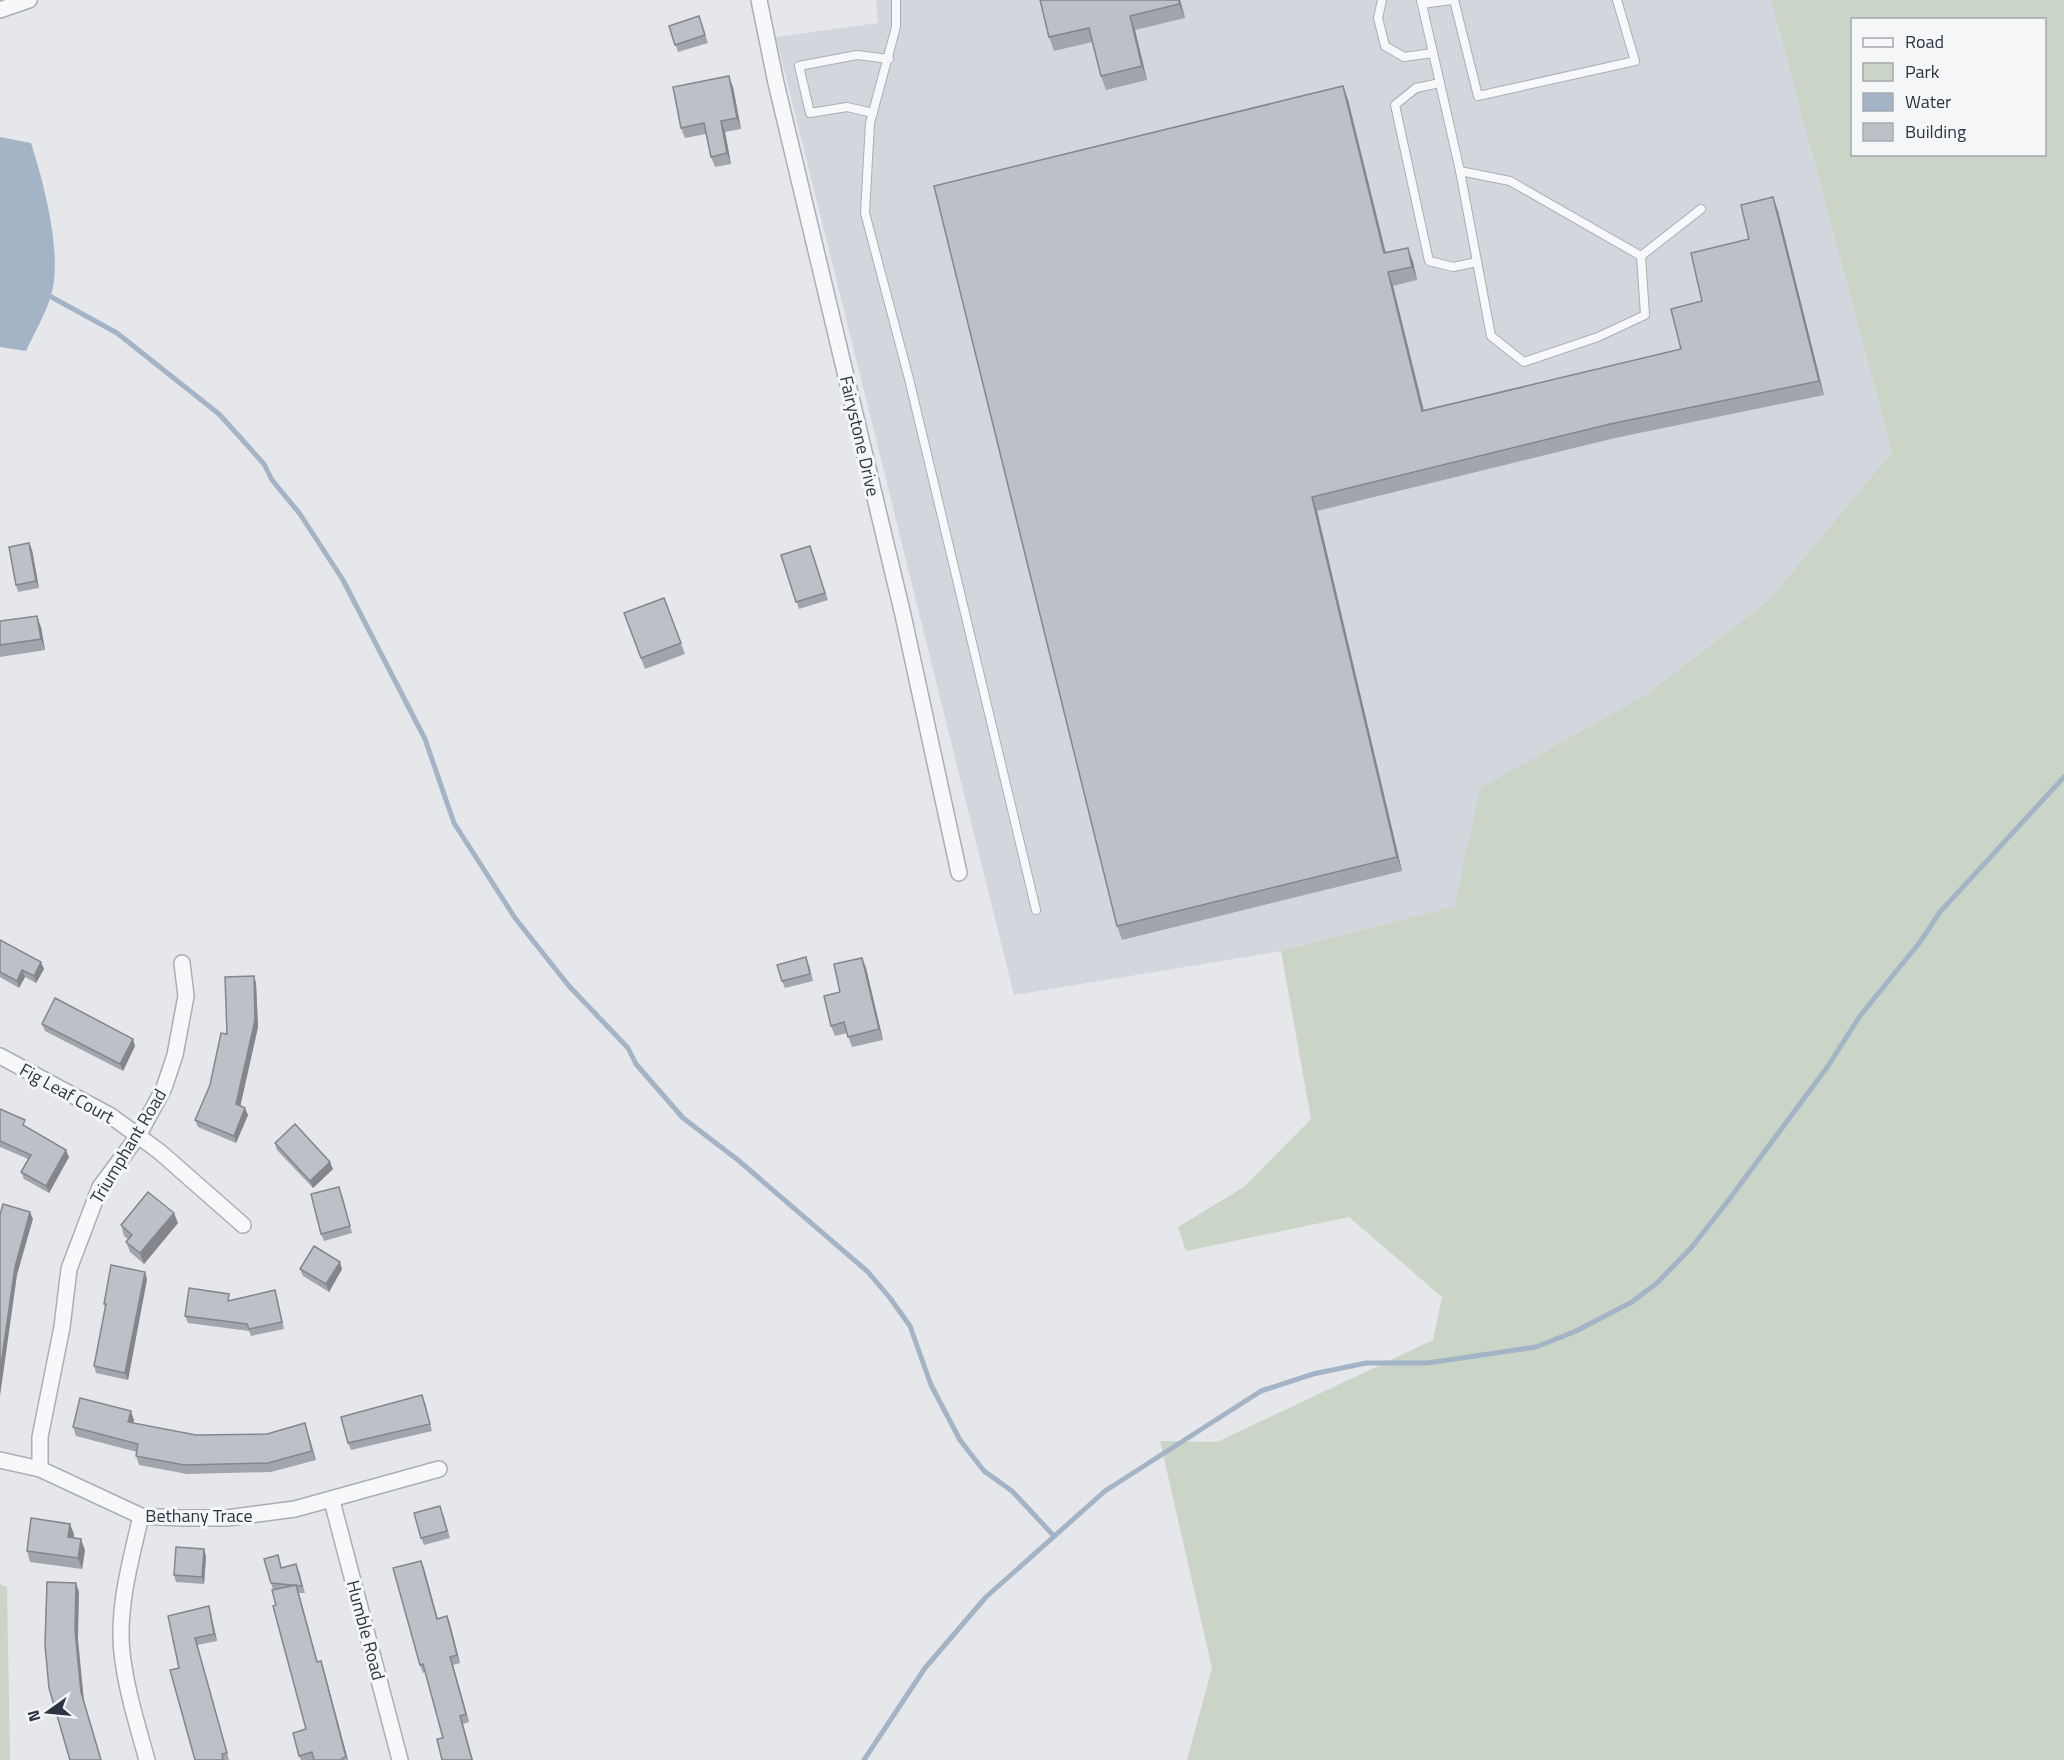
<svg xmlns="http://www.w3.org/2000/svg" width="2064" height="1760" font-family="'Titillium Web',sans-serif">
	<rect width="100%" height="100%" fill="#e5e7eb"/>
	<path fill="#d3d6dd" d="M876,0H1771L1892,452L1769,600L1647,694L1480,788L1456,906L1281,951L1014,995L776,37L878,23Z"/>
	<g fill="#cad4c7" fill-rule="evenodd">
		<path d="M1771,0H2064V1760H1187L1212,1668L1160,1441L1217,1442L1433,1340L1442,1297L1349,1217L1186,1251L1178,1227L1244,1187L1311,1119L1281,951L1455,906L1480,788L1647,694L1769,600L1892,452ZM1852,20H2044V154H1852Z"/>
		<path d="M0,1584L7,1587L10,1760H0Z"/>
	</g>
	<path fill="#a4b4c7" d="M0,137L31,143C44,184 63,254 51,296C45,315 34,333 26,351L0,347Z"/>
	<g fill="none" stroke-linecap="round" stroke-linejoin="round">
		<g stroke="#a4b4c7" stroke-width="5">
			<path d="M46,294L117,333L219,414L264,464L272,480L300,514L343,580L425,739L454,823L515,918L569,986L628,1048L636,1064L683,1118L738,1160L868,1272L890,1298L910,1326L931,1385L960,1440L984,1471L1012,1491L1054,1536"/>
			<path d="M864,1760L925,1668L986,1597L1105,1491L1261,1391L1313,1374L1366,1363H1427L1536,1347L1576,1331L1632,1302L1657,1283L1691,1248L1728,1201L1828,1066L1860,1016L1920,942L1940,912L2064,777"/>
		</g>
		<g stroke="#aaaeb5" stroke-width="10">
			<g id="service">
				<path d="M896,0V27L870,123L865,213L909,379L1036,910"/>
				<path d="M1382,0L1378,18L1385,46L1404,57L1433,53"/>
				<path d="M1421,0L1460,171"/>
				<path d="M1454,0L1478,96L1635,61L1617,0"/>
				<path d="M1422,4L1452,0"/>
				<path d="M1440,83L1416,88L1395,105L1429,261L1453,267L1477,262"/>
				<path d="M873,113L847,107L810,113L799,66L857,55L889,59"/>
				<path d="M1460,171L1510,181L1641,256L1645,315L1598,337L1524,362L1491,336Z"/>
				<path d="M1641,256L1701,209"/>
			</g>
		</g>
		<g stroke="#aaaeb5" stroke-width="18">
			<g id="minor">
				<path d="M759,0L776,83L903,615L959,873"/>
				<path d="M0,10L29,0"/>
				<path d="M0,1056L111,1116L160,1152L243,1225"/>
				<path d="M0,1460L40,1469L141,1516L181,1518H227L295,1509L439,1469"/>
				<path d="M40,1469V1437L62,1327L69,1269L100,1187L138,1136L164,1088L175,1055L186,996L182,963"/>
				<path d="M332,1501L400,1760"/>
				<path d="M141,1516C131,1559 117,1608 122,1653C126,1689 137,1724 147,1760"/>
			</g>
		</g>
		<use href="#service" stroke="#f7f8fa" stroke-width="8"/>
		<use href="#minor" stroke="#f7f8fa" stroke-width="15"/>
	</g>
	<g fill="#a2a5ab">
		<path d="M1040,0H1180L1185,18L1135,30L1147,80L1106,90L1101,76L1092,42L1054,51L1049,37Z"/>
		<path d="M699,16L708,43L678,52L669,26Z"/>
		<path d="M1343,86L1348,100L1386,253L1408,248L1413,262L1417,280L1393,286L1424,410L1681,349L1702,301L1749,239L1778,211L1824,395L1615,438L1317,511L1402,871L1122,940L1117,926Z"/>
		<path d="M733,87L741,129L725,132L731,164L715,167L711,157L706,134L685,138L681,128Z"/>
		<path d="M29,543L32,550L39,588L18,592L16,585Z"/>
		<path d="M810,546L828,600L799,609L781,555Z"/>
		<path d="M664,598L685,654L645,669L624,613Z"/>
		<path d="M0,621L41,627L45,650L0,657Z"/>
		<path d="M0,940L44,969L36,983L25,977L19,988L0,977Z"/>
		<path d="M862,958L866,968L883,1040L852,1047L847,1033L835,1036L831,1026L840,992Z"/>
		<path d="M809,964L813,981L785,988L782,981Z"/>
		<path d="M254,976L256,983L258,1027L240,1106L248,1115L236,1143L198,1127L195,1120L210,1085L227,1034Z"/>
		<path d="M42,1024L135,1046L123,1071L45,1031Z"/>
		<path d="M0,1109L69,1157L49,1193L24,1179L21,1172L28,1159L0,1147Z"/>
		<path d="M275,1143L333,1169L313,1188L277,1150Z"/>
		<path d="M342,1194L352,1233L324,1241L321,1234Z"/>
		<path d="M178,1223L144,1264L130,1252L126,1242L128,1239L124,1236L121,1225Z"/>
		<path d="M300,1269H342L329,1292L303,1276Z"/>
		<path d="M147,1279L128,1380L96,1373L94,1366L105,1308L104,1304Z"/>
		<path d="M275,1290L277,1297L284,1329L251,1336L249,1331L188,1323L185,1316L232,1300Z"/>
		<path d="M425,1402L432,1431L351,1450L348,1443Z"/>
		<path d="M134,1420L133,1423L196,1435L308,1433L316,1460L271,1472L187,1474L139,1465L136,1456L137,1452L76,1436L73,1427Z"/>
		<path d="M443,1513L450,1538L424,1545L421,1538Z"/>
		<path d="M74,1534L73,1538L85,1550L82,1569L30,1562L27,1551Z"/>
		<path d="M278,1555L282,1568L299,1571L305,1593H299L317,1662L324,1670L348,1760H301L299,1756L306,1729L273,1590L271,1583Z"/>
		<path d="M206,1556L204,1584L176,1582L174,1575Z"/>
		<path d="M421,1561L437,1619L447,1616L450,1624L460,1663L453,1665L469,1722L463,1724L443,1738L425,1672L423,1673L420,1665Z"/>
		<path d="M211,1614L217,1641L197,1645L229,1760H195L179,1668L168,1616Z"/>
	</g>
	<g fill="#84868b">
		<path d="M1179,0H1180L1185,18L1179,4Z"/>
		<path d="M1130,16L1135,30L1147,80L1142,66Z"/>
		<path d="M729,76L733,87L741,129L737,118Z"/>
		<path d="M1343,86L1348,100L1389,267L1384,253Z"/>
		<path d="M721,121L725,132L731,164L727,153Z"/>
		<path d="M1773,197L1778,211L1824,395L1819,381Z"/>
		<path d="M1408,248L1413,262L1417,280L1412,267Z"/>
		<path d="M1388,272L1393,286L1427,425L1422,411Z"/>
		<path d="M1312,497L1317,511L1402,871L1397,857Z"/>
		<path d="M29,543L32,550L39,588L36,581Z"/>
		<path d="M37,616L41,627L45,650L41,639Z"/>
		<path d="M862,958L866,968L883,1040L879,1029Z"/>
		<path d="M41,962L44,969L36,983L34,976Z"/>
		<path d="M22,970L25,977L19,988L17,981Z"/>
		<path d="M254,976L256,983L258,1027L239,1112L236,1104Z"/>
		<path d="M133,1039L135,1046L123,1071L120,1064Z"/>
		<path d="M245,1108L248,1115L236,1143L234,1136Z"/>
		<path d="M66,1150L69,1157L49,1193L46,1186Z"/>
		<path d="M330,1162L333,1169L313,1188L310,1181Z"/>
		<path d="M30,1212L33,1219L17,1275L0,1396V1371L15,1267Z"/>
		<path d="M174,1213L178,1223L144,1264L140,1253Z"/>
		<path d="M340,1262L342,1269L329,1292L326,1284Z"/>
		<path d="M145,1272L147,1279L128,1380L125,1373Z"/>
		<path d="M131,1411L134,1420L131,1431L128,1422Z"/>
		<path d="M305,1423L308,1433L316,1460L312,1451Z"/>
		<path d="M70,1524L74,1534L72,1548L68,1537Z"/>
		<path d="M81,1539L85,1550L82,1569L78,1558Z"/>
		<path d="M204,1549L206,1556L204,1584L202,1577Z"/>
		<path d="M421,1561L424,1568L440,1627L437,1619Z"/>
		<path d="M76,1583L79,1592L78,1639L84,1701L101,1760L81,1692L75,1630Z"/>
		<path d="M296,1585L299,1594L320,1671L317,1662Z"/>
		<path d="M209,1606L211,1614L217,1641L214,1634Z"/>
		<path d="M447,1616L450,1624L460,1663L457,1655Z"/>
		<path d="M450,1657L453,1665L469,1722L466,1714Z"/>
		<path d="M321,1661L324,1670L348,1760L346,1757Z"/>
		<path d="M460,1716L463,1724L473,1760H472Z"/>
	</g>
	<g fill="#bcc0c7" stroke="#84868b" stroke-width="1.5">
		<path d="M1040,0H1179V4L1130,16L1142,66L1101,76L1089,28L1049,37Z"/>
		<path d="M699,16L705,35L675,45L669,26Z"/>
		<path d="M729,76L737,118L721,121L727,153L711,157L704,123L681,128L673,87Z"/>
		<path d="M1343,86L1384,253L1408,248L1412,267L1388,272L1422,411L1681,349L1671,309L1702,301L1691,253L1749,239L1741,205L1773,197L1819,381L1610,424L1312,497L1397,857L1117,926L934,186Z"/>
		<path d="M29,543L36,581L16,585L9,547Z"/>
		<path d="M810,546L825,593L796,602L781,555Z"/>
		<path d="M664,598L681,643L641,658L624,613Z"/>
		<path d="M37,616L41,639L0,645V621Z"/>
		<path d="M0,940L41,962L34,976L22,970L17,981L0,972Z"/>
		<path d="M806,957L810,974L782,981L777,965Z"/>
		<path d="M862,958L879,1029L848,1037L844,1022L831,1026L824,996L840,992L834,964Z"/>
		<path d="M254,976L255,1020L236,1104L245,1108L234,1136L195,1120L210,1085L221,1033L227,1034L225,977Z"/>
		<path d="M55,998L133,1039L120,1064L42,1024Z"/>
		<path d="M0,1109L25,1120L23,1125L66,1150L46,1186L21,1172L31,1155L0,1141Z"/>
		<path d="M295,1124L330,1162L310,1181L275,1143Z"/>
		<path d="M339,1187L350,1226L321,1234L311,1194Z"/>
		<path d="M148,1192L174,1213L140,1253L126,1242L132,1235L121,1225Z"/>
		<path d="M3,1204L30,1212L15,1267L0,1371V1215Z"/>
		<path d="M314,1246L340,1262L326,1284L300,1269Z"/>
		<path d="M111,1265L145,1272L125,1373L94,1366L106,1304H104Z"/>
		<path d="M189,1288L229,1294L228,1301L275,1290L282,1322L249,1329L247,1324L185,1316Z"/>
		<path d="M422,1395L430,1424L348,1443L341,1417Z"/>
		<path d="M80,1398L131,1411L128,1422L196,1435L267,1434L305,1423L312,1451L268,1463L184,1465L136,1456L138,1444L73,1427Z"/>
		<path d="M440,1506L447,1531L421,1538L414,1513Z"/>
		<path d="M31,1518L70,1524L68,1537L81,1539L78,1558L27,1551Z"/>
		<path d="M176,1547L204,1549L202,1577L174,1575Z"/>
		<path d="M278,1555L281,1568L296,1564L302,1586L271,1583L264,1559Z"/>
		<path d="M421,1561L437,1619L447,1616L457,1655L450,1657L466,1714L460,1716L472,1760H442L437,1739L443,1738L423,1664L420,1665L393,1568Z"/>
		<path d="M47,1582L76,1583L75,1630L81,1692L101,1760H69H70L49,1688L45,1645Z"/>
		<path d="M296,1585L317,1662L321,1661L346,1757L342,1758V1760H314L312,1752L299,1756L293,1733L306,1729L273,1606L276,1605L272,1590Z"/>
		<path d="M209,1606L214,1634L195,1638L227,1753L222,1754L223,1760H195L170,1670L179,1668L168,1616Z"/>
	</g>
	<g text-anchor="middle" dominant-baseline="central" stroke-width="6" stroke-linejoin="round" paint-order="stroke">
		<g font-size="18" fill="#2e3542" stroke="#f4f6f8">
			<text transform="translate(860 436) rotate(77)">Fairystone Drive</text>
			<text transform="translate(67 1093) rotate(29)">Fig Leaf Court</text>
			<text transform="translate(128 1146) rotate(-59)">Triumphant Road</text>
			<text x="199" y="1515">Bethany Trace</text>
			<text transform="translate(366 1630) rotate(75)">Humble Road</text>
		</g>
	</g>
	<rect x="1851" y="18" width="195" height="138" fill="#f4f6f8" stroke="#a5a9af" stroke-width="1.5"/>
	<rect x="1863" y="38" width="30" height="9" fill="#f7f8fa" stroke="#a5a9af" stroke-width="1.5"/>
	<text x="1905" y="48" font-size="18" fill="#2e3542">Road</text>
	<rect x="1863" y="63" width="30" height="18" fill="#cad4c7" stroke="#a5a9af" stroke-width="1.5"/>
	<text x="1905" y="78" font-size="18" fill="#2e3542">Park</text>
	<rect x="1863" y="93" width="30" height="18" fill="#a4b4c7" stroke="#a5a9af" stroke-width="1.5"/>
	<text x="1905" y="108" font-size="18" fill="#2e3542">Water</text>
	<rect x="1863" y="123" width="30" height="18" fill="#bcc0c7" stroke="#a5a9af" stroke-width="1.5"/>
	<text x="1905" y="138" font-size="18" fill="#2e3542">Building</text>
	<g transform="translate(48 1712) rotate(255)" stroke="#f4f6f8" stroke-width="4.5" paint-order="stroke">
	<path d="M0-4.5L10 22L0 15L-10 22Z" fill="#2e3542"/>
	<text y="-9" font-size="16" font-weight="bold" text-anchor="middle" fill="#2e3542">N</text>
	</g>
</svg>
